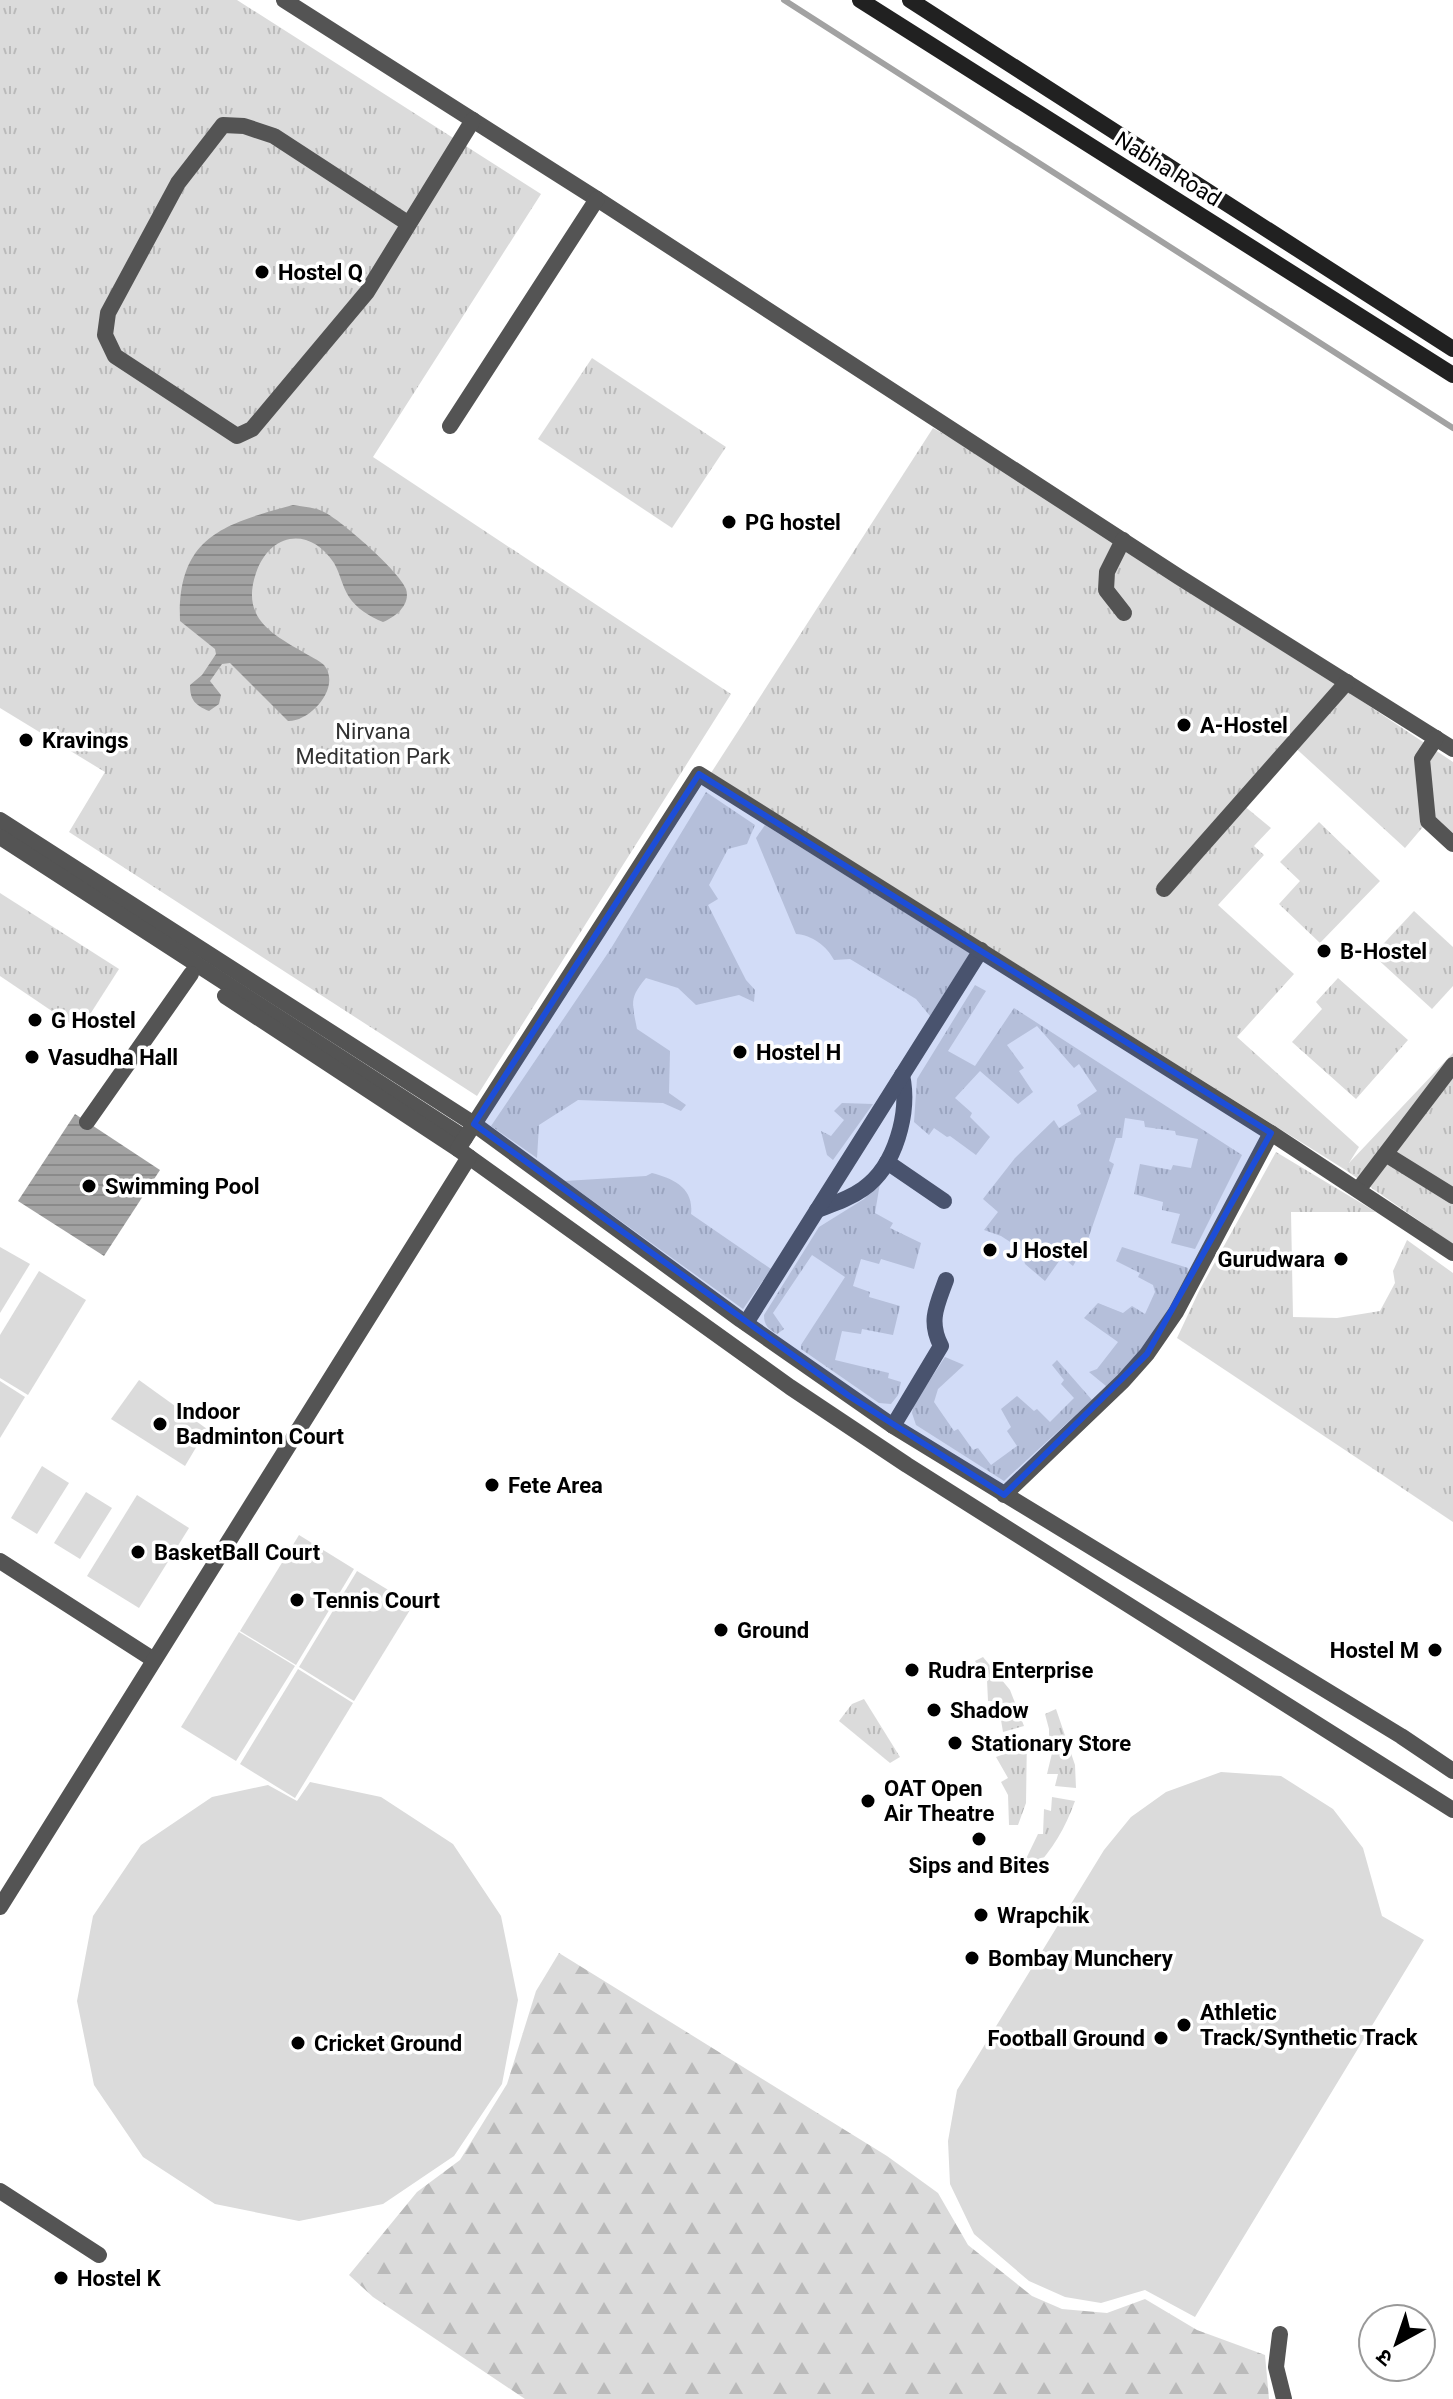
<svg xmlns="http://www.w3.org/2000/svg" width="1453" height="2399" font-family="Roboto,'Noto Sans Devanagari',sans-serif">
	<defs>
		<pattern id="grass-tufts" width="24" height="20" patternUnits="userSpaceOnUse" patternTransform="scale(2)"><rect width="24" height="20" fill="#dbdbdb"/><path d="M3 7l-1-3M5 7V3M7 7l1-3M15 17l-1-3M17 17v-4M19 17l1-3" fill="none" stroke="#bababa"/></pattern>
		<pattern id="forest-firs" width="22" height="20" patternUnits="userSpaceOnUse" patternTransform="scale(2)"><rect width="22" height="20" fill="#dbdbdb"/><path d="M5 1l3.5 6h-7zM16 11l3.5 6h-7z" fill="#bababa"/></pattern>
		<pattern id="water-rules" width="6" height="5" patternUnits="userSpaceOnUse" patternTransform="scale(2)"><rect width="6" height="5" fill="#a2a2a2"/><path d="M0 2.5h6" fill="none" stroke="#8a8a8a"/></pattern>
	</defs>
	<rect width="100%" height="100%" fill="#fff"/>
	<g fill="url(#grass-tufts)">
		<path d="M0,0H237L541,194L373,457L731,694L477,1096L69,832L105,772L0,708Z"/>
		<path d="M592,358L726,447L672,528L538,439Z"/>
		<path d="M933,428L1055,496L1453,762V844L1428,821L1405,848L1290,743L1237,800L1271,828L1254,846L1264,855L1218,905L1294,974L1237,1037L1359,1147L1349,1163L1453,1053V1244L1344,1169L711,773Z"/>
		<path d="M706,792L755,825L747,844L728,849L709,885L718,899L708,905L746,980L755,990L754,1002L739,995L696,1005L678,988L646,978C629,998 632,1003 637,1029L670,1051L669,1093L686,1105L681,1111L663,1103L578,1100L539,1125L537,1158L491,1126L610,950Z"/>
		<path d="M1319,822L1380,881L1320,943L1279,904L1300,881L1280,862Z"/>
		<path d="M765,825L970,953L930,1016L916,999L850,959L834,960C827,946 812,935 796,934L756,838Z"/>
		<path d="M0,893L119,969L80,1030L0,976Z"/>
		<path d="M1414,911L1453,947V986L1432,1009L1373,955Z"/>
		<path d="M1338,978L1408,1040L1356,1099L1292,1042L1322,1009L1316,1002Z"/>
		<path d="M975,985L986,991L948,1051L975,1066L1014,1008L1242,1155L1195,1249L1171,1243L1180,1214L1162,1210L1163,1202L1134,1194L1140,1164L1171,1170L1173,1165L1191,1168L1198,1139L1176,1135L1175,1131L1145,1127L1144,1121L1125,1118L1122,1138H1116L1109,1161L1114,1164L1087,1242L1073,1266L1062,1257L1045,1281L1025,1264L1021,1249L1001,1236L984,1230L998,1212L983,1199L1015,1158L1054,1120L1059,1128L1081,1114L1077,1105L1097,1091L1079,1064L1074,1068L1037,1026L1007,1045L1024,1068L1019,1071L1033,1092L1018,1104L980,1071L955,1098L972,1113L970,1117L990,1137L976,1155L950,1136L947,1137L934,1128L929,1135L914,1122L917,1079Z"/>
		<path d="M842,1103L873,1104L833,1160L827,1155L821,1131L831,1136L844,1120L834,1111Z"/>
		<path d="M1276,1152L1376,1212H1291L1293,1317L1337,1318L1380,1311L1395,1283L1393,1271L1407,1240L1453,1273V1522L1177,1338L1199,1291Z"/>
		<path d="M652,1173C674,1179 694,1188 691,1214L771,1269L743,1309L565,1181L646,1176Z"/>
		<path d="M880,1183L875,1213L893,1223L890,1228L921,1243L914,1269L881,1259L879,1264L861,1259L853,1286L870,1292L869,1297L900,1306L893,1335L862,1329L861,1334L842,1331L835,1360L889,1373L888,1378L901,1382L898,1395L891,1404L879,1403L801,1349V1345L845,1277L812,1255L773,1313L784,1329L777,1334C768,1329 764,1325 764,1315L819,1227L864,1199Z"/>
		<path d="M1122,1247L1188,1268L1189,1283L1123,1381L1106,1386L1089,1372L1097,1369L1118,1342L1084,1318L1098,1303L1123,1313L1132,1306L1145,1314L1155,1292L1153,1285L1138,1277L1140,1273L1116,1261Z"/>
		<path d="M945,1357L964,1365L938,1389L934,1402L954,1431L958,1429L973,1450L978,1448L991,1465L1017,1446L1007,1431L1011,1427L1001,1409L1017,1396L1034,1411L1037,1409L1050,1422L1074,1398L1061,1384L1064,1380L1052,1365L1057,1360L1092,1400L1004,1481L916,1425L912,1413L914,1404Z"/>
		<path d="M983,1657L1010,1690L1024,1726L1003,1732L1001,1720L991,1721L996,1701H988L987,1680L975,1661Z"/>
		<path d="M864,1699L900,1757L890,1763L839,1721L852,1704Z"/>
		<path d="M1056,1709L1075,1765L1076,1788L1055,1786L1058,1774H1047L1053,1749L1049,1748V1729L1045,1714Z"/>
		<path d="M1027,1736L1026,1803L1018,1825H1009L1008,1795L1001,1782L1008,1778L996,1757L1004,1754L1002,1743Z"/>
		<path d="M1052,1797L1075,1801C1065,1829 1053,1848 1033,1871L1024,1863L1038,1834H1043L1044,1809L1051,1811Z"/>
	</g>
	<path fill="url(#forest-firs)" d="M559,1953L887,2156L938,2193L968,2245L1032,2296L1062,2309L1107,2313L1145,2299L1197,2330L1265,2355L1269,2399H525L373,2297L349,2275L417,2192L460,2160L507,2084L536,1991Z"/>
	<g fill="#dbdbdb">
		<path d="M0,1247L30,1264L0,1313Z"/>
		<path d="M39,1271L86,1300L28,1395L0,1378V1335Z"/>
		<path d="M139,1380L207,1429L185,1466L111,1419Z"/>
		<path d="M0,1381L25,1397L0,1438Z"/>
		<path d="M42,1466L69,1483L37,1534L11,1518Z"/>
		<path d="M86,1492L112,1508L80,1559L54,1543Z"/>
		<path d="M137,1495L189,1528L139,1608L87,1576Z"/>
		<path d="M299,1535L354,1569L296,1665L240,1631Z"/>
		<path d="M357,1571L413,1605L354,1701L299,1667Z"/>
		<path d="M239,1632L295,1666L236,1761L181,1727Z"/>
		<path d="M298,1669L353,1703L295,1798L240,1764Z"/>
		<path d="M1221,1772L1281,1776L1333,1809L1363,1848L1382,1916L1424,1940L1195,2317L1145,2290L1101,2303L1065,2297L1029,2281L974,2234L950,2184L948,2141L957,2090L1104,1850L1131,1817L1166,1792Z"/>
		<path d="M310,1782L381,1797L453,1844L501,1916L518,2000L502,2084L454,2156L383,2204L299,2221L215,2204L143,2157L94,2085L77,2001L93,1916L141,1845L212,1797L268,1785L297,1801Z"/>
	</g>
	<g fill="url(#water-rules)">
		<path d="M293,505C303,507 315,507 324,512C341,520 400,572 406,589C411,605 395,617 383,622C370,617 356,608 349,597C342,586 340,573 334,563C310,526 270,532 256,573C241,617 270,633 303,652C309,656 319,660 324,665C342,687 310,722 288,721L230,663L222,664L210,681L221,695L219,704L209,711C195,705 190,700 190,685L202,675L216,654L215,649L180,621C177,537 223,524 293,505Z"/>
		<path d="M75,1114L160,1170L104,1256L18,1201Z"/>
	</g>
	<g fill="none" stroke-linecap="round" stroke-linejoin="round">
		<path stroke="#a2a2a2" stroke-width="6" d="M784,0L1453,428"/>
		<g stroke="#545454" stroke-width="16">
			<path d="M284,0L597,199L1179,577L1453,749"/>
			<path d="M409,224L274,136L244,126L223,125L178,183L108,313L105,335L115,356L237,436L252,429L367,292L473,120"/>
			<path d="M450,426L597,199"/>
			<path d="M1123,540L1107,572L1106,590L1124,613"/>
			<path d="M1436,738L1422,759L1428,821L1453,844"/>
			<path d="M0,820L474,1124L741,1320L893,1426L1401,1736L1453,1771"/>
			<path d="M0,837L465,1138"/>
			<path d="M1164,889L1347,682"/>
			<path d="M225,996L458,1149"/>
			<path d="M87,1122L191,974"/>
			<path d="M1387,1155L1453,1196"/>
			<path d="M469,1157L790,1387L907,1465L1453,1810"/>
			<path d="M887,1162L944,1201"/>
			<path d="M1358,1190L1453,1065"/>
			<path d="M817,1210C833,1204 849,1199 863,1189C896,1166 910,1112 902,1075"/>
			<path d="M746,1323L981,950"/>
			<path d="M893,1426L941,1346C928,1321 937,1305 946,1280"/>
			<path d="M1004,1495L1123,1381L1147,1354L1176,1312L1271,1133"/>
			<path d="M0,1561L154,1660"/>
			<path d="M0,1907L469,1157L458,1149L699,774L1271,1133L1453,1253"/>
			<path d="M0,2191L99,2255"/>
			<path d="M1280,2334L1276,2367L1284,2399"/>
		</g>
		<g stroke="#212121" stroke-width="16">
			<path d="M860,0L1453,375"/>
			<path d="M910,0L1453,349"/>
		</g>
	</g>
	<path fill="#1d4ed8" fill-opacity="0.2" stroke="#1d4ed8" stroke-width="6" stroke-linejoin="round" d="M699,774L1271,1133L1147,1354L1004,1495L849,1396L474,1124Z"/>
	<g fill="#000" stroke="#fff" stroke-width="3">
		<circle cx="262" cy="272" r="8"/>
		<circle cx="729" cy="522" r="8"/>
		<circle cx="1184" cy="725" r="8"/>
		<circle cx="26" cy="740" r="8"/>
		<circle cx="1324" cy="951" r="8"/>
		<circle cx="35" cy="1020" r="8"/>
		<circle cx="740" cy="1052" r="8"/>
		<circle cx="32" cy="1057" r="8"/>
		<circle cx="89" cy="1186" r="8"/>
		<circle cx="990" cy="1250" r="8"/>
		<circle cx="1341" cy="1259" r="8"/>
		<circle cx="160" cy="1424" r="8"/>
		<circle cx="492" cy="1485" r="8"/>
		<circle cx="138" cy="1552" r="8"/>
		<circle cx="297" cy="1600" r="8"/>
		<circle cx="721" cy="1630" r="8"/>
		<circle cx="1435" cy="1650" r="8"/>
		<circle cx="912" cy="1670" r="8"/>
		<circle cx="934" cy="1710" r="8"/>
		<circle cx="955" cy="1743" r="8"/>
		<circle cx="868" cy="1801" r="8"/>
		<circle cx="979" cy="1839" r="8"/>
		<circle cx="981" cy="1915" r="8"/>
		<circle cx="972" cy="1958" r="8"/>
		<circle cx="1184" cy="2025" r="8"/>
		<circle cx="1161" cy="2038" r="8"/>
		<circle cx="298" cy="2043" r="8"/>
		<circle cx="61" cy="2278" r="8"/>
	</g>
	<g text-anchor="middle" dominant-baseline="central" stroke-width="7" stroke-linejoin="round" paint-order="stroke">
		<g font-size="22" fill="#000" stroke="#fff">
			<text transform="translate(1168 169) rotate(32)">Nabha Road</text>
		</g>
		<g font-size="22" font-weight="bold" fill="#000" stroke="#fff" text-anchor="start">
			<text x="278" y="272">Hostel Q</text>
			<text x="745" y="522">PG hostel</text>
			<text x="1200" y="725">A-Hostel</text>
			<text x="42" y="740">Kravings</text>
			<text x="1340" y="951">B-Hostel</text>
			<text x="51" y="1020">G Hostel</text>
			<text x="756" y="1052">Hostel H</text>
			<text x="48" y="1057">Vasudha Hall</text>
			<text x="105" y="1186">Swimming Pool</text>
			<text x="1006" y="1250">J Hostel</text>
			<text x="1325" y="1259" text-anchor="end">Gurudwara</text>
			<text x="176" y="1411">Indoor<tspan x="176" dy="25">Badminton Court</tspan></text>
			<text x="508" y="1485">Fete Area</text>
			<text x="154" y="1552">BasketBall Court</text>
			<text x="313" y="1600">Tennis Court</text>
			<text x="737" y="1630">Ground</text>
			<text x="1419" y="1650" text-anchor="end">Hostel M</text>
			<text x="928" y="1670">Rudra Enterprise</text>
			<text x="950" y="1710">Shadow</text>
			<text x="971" y="1743">Stationary Store</text>
			<text x="884" y="1788">OAT Open<tspan x="884" dy="25">Air Theatre</tspan></text>
			<text x="979" y="1865" text-anchor="middle">Sips and Bites</text>
			<text x="997" y="1915">Wrapchik</text>
			<text x="988" y="1958">Bombay Munchery</text>
			<text x="1200" y="2012">Athletic<tspan x="1200" dy="25">Track/Synthetic Track</tspan></text>
			<text x="1145" y="2038" text-anchor="end">Football Ground</text>
			<text x="314" y="2043">Cricket Ground</text>
			<text x="77" y="2278">Hostel K</text>
		</g>
		<g font-size="22" fill="#323232" stroke="#fff">
			<text x="373" y="731">Nirvana<tspan x="373" dy="25">Meditation Park</tspan></text>
		</g>
	</g>
	<g transform="translate(1397 2343) rotate(220)"><circle r="38" fill="#ffffff" stroke="#999999" stroke-width="2"/>
	<path d="M0-6L14 30L0 20L-14 30Z" fill="#000000"/>
	<text y="-12" font-size="22" font-weight="bold" text-anchor="middle" fill="#000000">उ</text>
	</g>
</svg>
